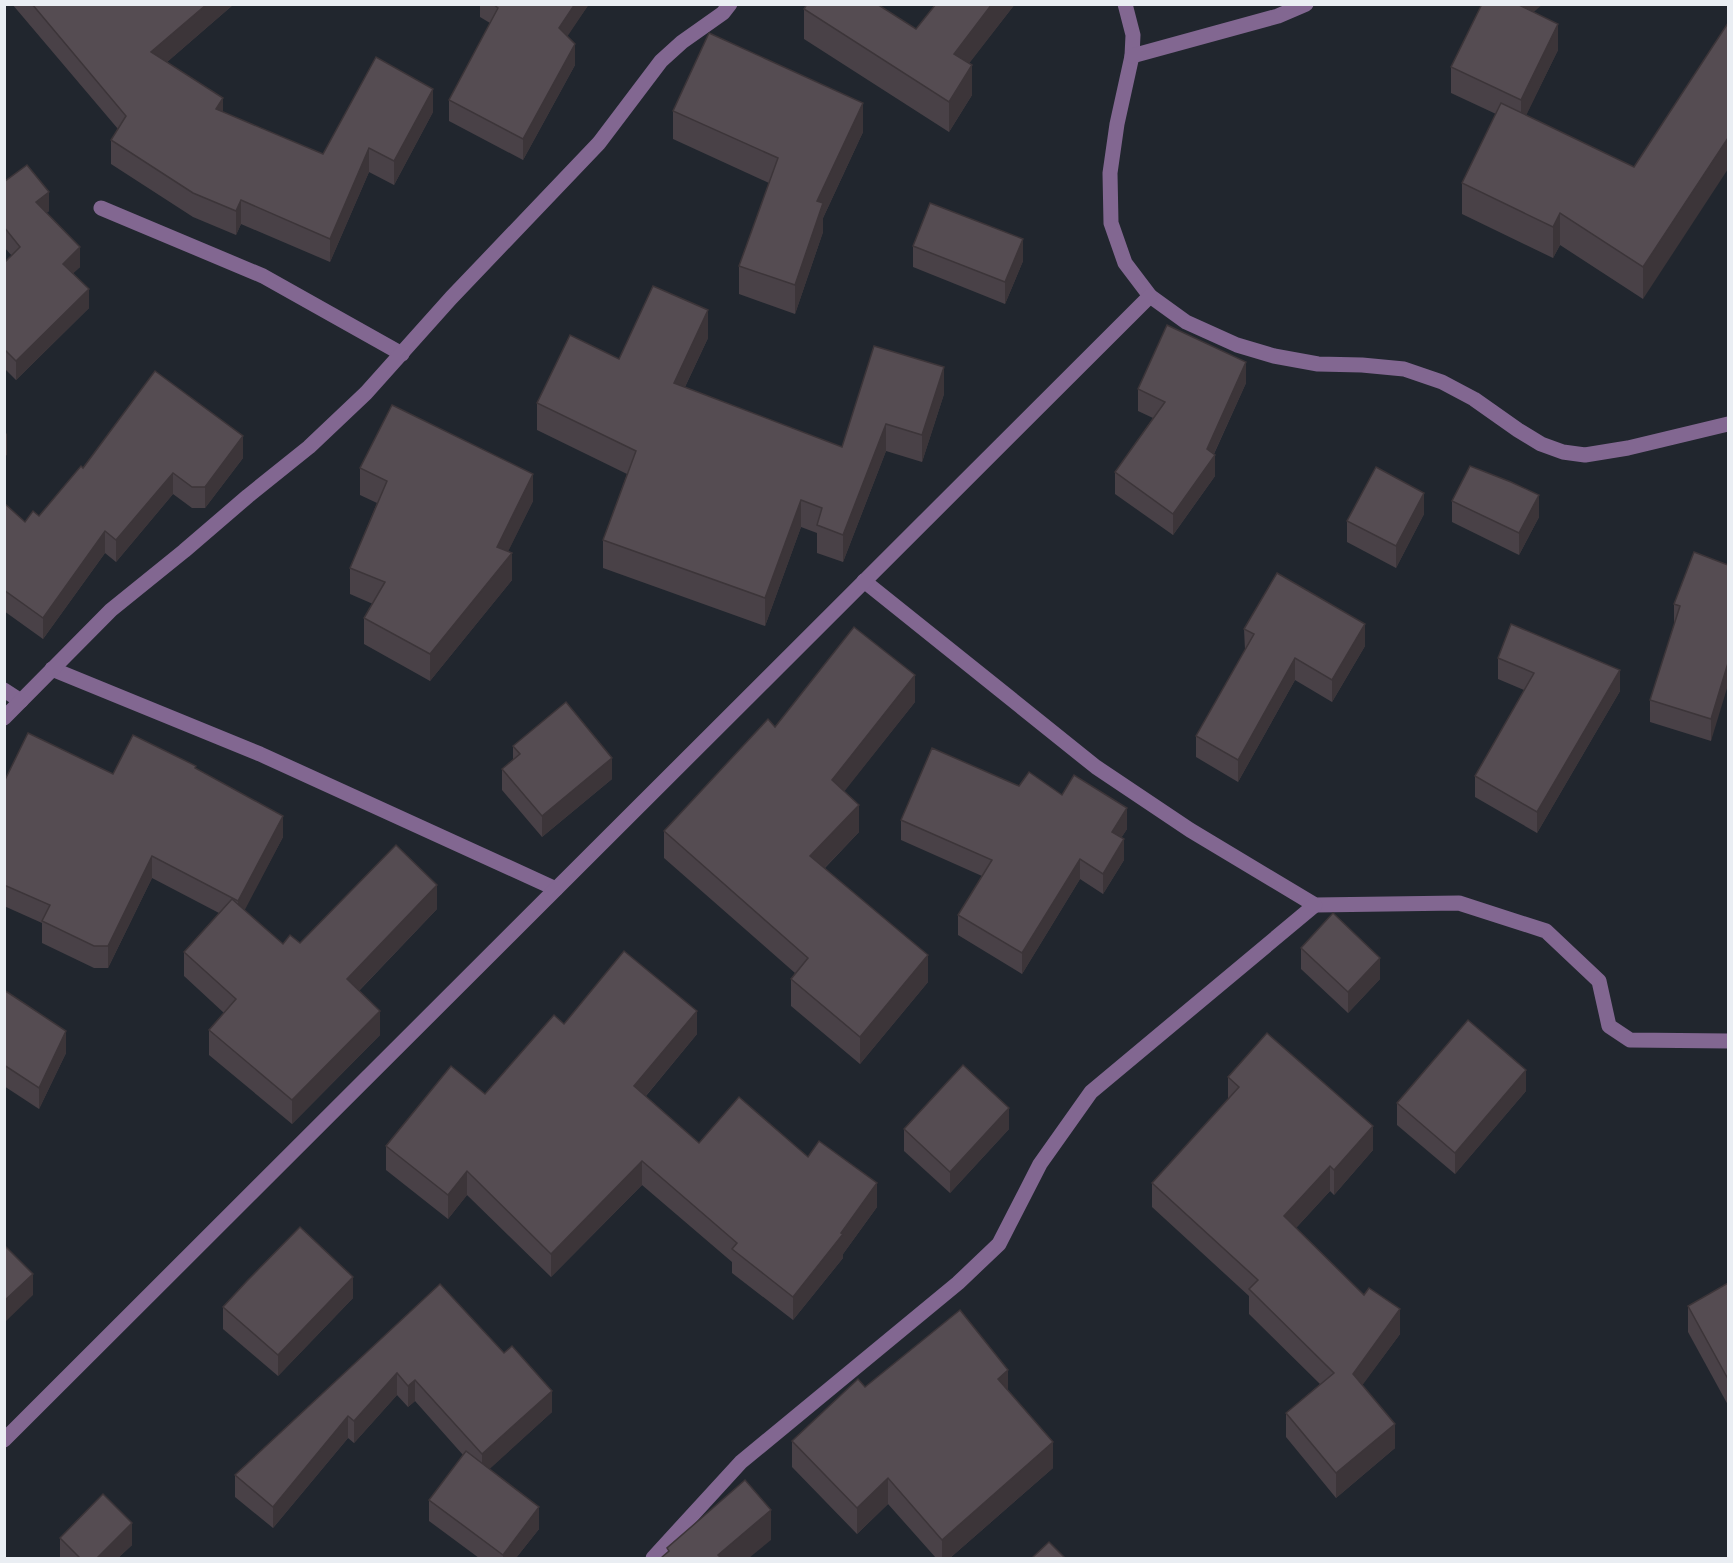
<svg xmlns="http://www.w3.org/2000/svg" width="1733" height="1563" font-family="'Roboto Serif',serif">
	<rect width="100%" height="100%" fill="#21262e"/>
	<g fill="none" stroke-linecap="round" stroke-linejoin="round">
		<g stroke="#826791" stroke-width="15">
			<path d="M1125,4L1133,35L1132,56L1117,124L1110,173L1111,223L1125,263L1150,296L1186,322L1237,345L1274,356L1318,364L1362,365L1404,369L1442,382L1474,399L1518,430L1541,444L1563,452L1585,455L1628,448L1728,424"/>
			<path d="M1132,56L1278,16L1306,4"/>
			<path d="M101,208L263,276L402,354"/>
			<path d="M864,581L1096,767L1190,830L1315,905L1459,903L1546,931L1599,981L1609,1026L1630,1040L1728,1041"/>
			<path d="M52,669L260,754L556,889"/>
			<path d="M4,690L21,701"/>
			<path d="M4,718L111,610L184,551L248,496L309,447L366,393L451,298L599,143L661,61L682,42L723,13L730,4"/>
			<path d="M4,1440L1150,296"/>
			<path d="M653,1558L741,1462L958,1283L999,1244L1040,1164L1091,1092L1315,905"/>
		</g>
	</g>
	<g fill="#494147">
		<path d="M12,4H234L167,62L223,112L323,154L433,112L394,185L369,172L330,262L241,224L236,235L193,217L111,164V140L118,129Z"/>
		<path d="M480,4H589L567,36L575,65L523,160L449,121V100L490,23L480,17Z"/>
		<path d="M936,4H1015L969,63L972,95L949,132L804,39V9L916,29Z"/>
		<path d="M1534,13L1558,50L1526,115L1634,167L1728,23L1643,299L1560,245L1553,258L1462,214V183L1496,114L1451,93V67Z"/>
		<path d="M673,111L863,132L823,218V232L795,314L739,294V266L769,183L673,139Z"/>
		<path d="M4,182L49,211L46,213L80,267L73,273L89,308L16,380L4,368V263L12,256L4,247Z"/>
		<path d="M913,246L1023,261L1005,304L913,267Z"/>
		<path d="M708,338L685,387L842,447L874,346L944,394L922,462L886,451L843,562L817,553V533L801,527L765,626L603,568V540L627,474L537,430V403L619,359Z"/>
		<path d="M1246,383L1214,454L1215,476L1173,535L1115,494V472L1153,418L1138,411V389Z"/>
		<path d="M243,458L205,508H192L173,494L116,562L105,553L43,639L4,611V503L25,522L39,516L83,468Z"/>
		<path d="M360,468L533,501L508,551L512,580L430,681L364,644V618L373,604L350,594V568L377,503L360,495Z"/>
		<path d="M1452,501L1539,517L1519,555L1452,522Z"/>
		<path d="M1424,514L1396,568L1347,542V521Z"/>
		<path d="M1728,565L1711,741L1650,722V700L1674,626V604Z"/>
		<path d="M1244,629L1365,646L1332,702L1295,680L1238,782L1196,757V736L1245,650Z"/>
		<path d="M1498,658L1620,691L1537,833L1475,797V776L1524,690L1498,679Z"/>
		<path d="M915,702L844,791L859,832L825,868L928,982L860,1064L791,1006V979L795,973L664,858V831L775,727Z"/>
		<path d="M513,746L612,779L542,837L502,790V769L513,760Z"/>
		<path d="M196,768L283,837L244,910L283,944L300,943L437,909L359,991L380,1035L292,1124L209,1055V1030L224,1013L184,976V952L219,913L152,878L108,968H94L42,943V923L4,906V782Z"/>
		<path d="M1019,786L1062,795L1127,829L1121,838L1124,860L1103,894L1080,879L1022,974L958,935V915L982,876L901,840V820Z"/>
		<path d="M1301,948L1380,979L1348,1013L1301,969Z"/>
		<path d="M4,990L11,995L66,1053L39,1109L4,1086Z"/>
		<path d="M564,1024L697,1034L646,1096L699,1143L808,1157L877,1207L843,1254V1258L793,1320L732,1273V1262L642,1185L551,1277L467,1195L448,1219L386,1170V1146L485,1094Z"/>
		<path d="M1228,1077L1373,1150L1334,1195L1330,1191L1296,1228L1400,1334L1362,1385L1395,1448L1336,1498L1286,1437V1413L1320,1384L1249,1314V1296L1152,1207V1183L1228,1100Z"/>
		<path d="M1526,1091L1455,1174L1397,1125V1103Z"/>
		<path d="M904,1129H1009L950,1193L904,1151Z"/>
		<path d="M1728,1283V1405L1688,1332V1306Z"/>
		<path d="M440,1284L552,1412L489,1469L539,1529L516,1558H479L429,1521V1500L463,1455L415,1401L408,1407L397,1395L354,1443L348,1438L273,1528L235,1497V1475Z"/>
		<path d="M353,1298L278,1376L223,1329V1307Z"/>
		<path d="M865,1387L1008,1390L1053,1468L950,1558H936L888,1504L857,1534L792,1467V1441Z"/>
		<path d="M60,1538L132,1545L118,1558H60Z"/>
	</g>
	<g fill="#3c3539">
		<path d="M207,4H234L151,76V52Z"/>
		<path d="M575,4H589L559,49V28Z"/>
		<path d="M992,4H1015L954,83V54Z"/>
		<path d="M1514,4H1543L1514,29Z"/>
		<path d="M1558,24V50L1521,126V100Z"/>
		<path d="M575,44V65L523,160V139Z"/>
		<path d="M972,65V95L949,132V102Z"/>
		<path d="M433,89V112L394,185V161Z"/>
		<path d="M223,98V121L216,109Z"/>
		<path d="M863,103V132L823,218V232L795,314V285L817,201Z"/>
		<path d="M1728,138V169L1643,299V267Z"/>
		<path d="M369,148V172L330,262V239Z"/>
		<path d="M49,192V211L36,222V202Z"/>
		<path d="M241,200V224L236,235V211Z"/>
		<path d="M1560,213V245L1553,258V227Z"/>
		<path d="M1023,239V261L1005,304V282Z"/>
		<path d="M80,247V267L63,283V264Z"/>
		<path d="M89,289V308L16,380V361Z"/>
		<path d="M708,310V338L674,410V383Z"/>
		<path d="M1246,362V383L1211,460L1215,455V476L1173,535V514L1207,449Z"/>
		<path d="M944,367V394L922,462V435Z"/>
		<path d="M886,424V451L843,562V535Z"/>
		<path d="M7,433V455L4,457V436Z"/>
		<path d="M243,436V458L205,508V487Z"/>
		<path d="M173,473V494L116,562V540Z"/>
		<path d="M533,474V501L499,570L512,553V580L430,681V654L497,547Z"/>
		<path d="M1424,493V514L1396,568V546Z"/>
		<path d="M1539,495V517L1519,555V533Z"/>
		<path d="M801,500V527L765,626V598Z"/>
		<path d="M105,531V553L43,639V618Z"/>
		<path d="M1365,624V646L1332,702V680Z"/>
		<path d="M1295,658V680L1238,782V760Z"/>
		<path d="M1728,663V685L1711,741V719Z"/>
		<path d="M1620,670V691L1537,833V812Z"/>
		<path d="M915,675V702L832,807V780Z"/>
		<path d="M612,758V779L542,837V816Z"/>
		<path d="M859,805V832L810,883V856Z"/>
		<path d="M1127,808V829L1112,852V832Z"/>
		<path d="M283,816V837L238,923V901Z"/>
		<path d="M1124,839V860L1103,894V874Z"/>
		<path d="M152,856V878L108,968V946Z"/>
		<path d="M1080,859V879L1022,974V953Z"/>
		<path d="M437,885V909L347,1003V979Z"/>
		<path d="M928,955V982L860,1064V1037Z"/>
		<path d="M1380,958V979L1348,1013V992Z"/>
		<path d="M380,1011V1035L292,1124V1100Z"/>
		<path d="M697,1011V1034L634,1110V1086Z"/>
		<path d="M66,1031V1053L39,1109V1088Z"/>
		<path d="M1526,1070V1091L1455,1174V1153Z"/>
		<path d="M1009,1108V1129L950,1193V1172Z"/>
		<path d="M1373,1126V1150L1334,1195V1170Z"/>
		<path d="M642,1161V1185L551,1277V1254Z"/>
		<path d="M1330,1166V1191L1284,1241V1216Z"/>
		<path d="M467,1171V1195L448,1219V1195Z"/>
		<path d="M877,1183V1207L843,1254V1258L793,1320V1297Z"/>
		<path d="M33,1274V1295L4,1323V1301Z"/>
		<path d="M353,1277V1298L278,1376V1355Z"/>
		<path d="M1400,1309V1334L1353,1398V1374Z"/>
		<path d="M1008,1370V1396L998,1379Z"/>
		<path d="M397,1373V1395L354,1443V1421Z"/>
		<path d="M415,1380V1401L408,1407V1386Z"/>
		<path d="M552,1391V1412L482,1476V1454Z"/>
		<path d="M348,1416V1438L273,1528V1507Z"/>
		<path d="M1395,1424V1448L1336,1498V1473Z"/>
		<path d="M1053,1442V1468L950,1558H942V1540Z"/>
		<path d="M888,1478V1504L857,1534V1508Z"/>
		<path d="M539,1507V1529L516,1558H503V1555Z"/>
		<path d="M771,1510V1540L749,1558H718V1555Z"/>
		<path d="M132,1523V1545L118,1558H97Z"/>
	</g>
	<g fill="#554c52" stroke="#3c3539" stroke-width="1.5">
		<path d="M32,4H207L151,52L223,98L216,109L323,154L376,57L433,89L394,161L369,148L330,239L241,200L236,211L193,193L111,140L126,116Z"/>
		<path d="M493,4H575L559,28L575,44L523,139L449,100L498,8Z"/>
		<path d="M807,4H877L916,29L936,4H992L954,54L972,65L949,102L804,9Z"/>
		<path d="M1482,4H1517L1558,24L1521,100L1451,67Z"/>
		<path d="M1728,23V138L1643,267L1560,213L1553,227L1462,183L1501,103L1634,167Z"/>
		<path d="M709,33L863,103L817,201L823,203L795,285L739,266L778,158L673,111Z"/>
		<path d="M27,165L49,192L36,202L80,247L63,264L89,289L16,361L4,349V263L20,247L4,227V182Z"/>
		<path d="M930,203L1023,239L1005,282L913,246Z"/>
		<path d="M653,286L708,310L674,383L842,447L874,346L944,367L922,435L886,424L843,535L817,525L822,508L801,500L765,598L603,540L636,451L537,403L570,335L619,359Z"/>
		<path d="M1167,325L1246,362L1207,449L1215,455L1173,514L1115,472L1165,402L1138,389Z"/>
		<path d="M155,371L243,436L205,487H192L173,473L116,540L105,531L43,618L4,590V503L25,522L33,511L39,516L81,466L83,468Z"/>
		<path d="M392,405L533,474L497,547L512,553L430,654L364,618L385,582L350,568L387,481L360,468Z"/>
		<path d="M1470,466L1511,482L1539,495L1519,533L1452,501Z"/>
		<path d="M1376,467L1424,493L1396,546L1347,521Z"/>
		<path d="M1694,552L1728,565V663L1711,719L1650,700L1680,606L1674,604Z"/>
		<path d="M1277,573L1365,624L1332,680L1295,658L1238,760L1196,736L1254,634L1244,629Z"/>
		<path d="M1511,624L1620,670L1537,812L1475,776L1534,673L1498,658Z"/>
		<path d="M854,627L915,675L832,780L859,805L810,856L928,955L860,1037L791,979L808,958L664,831L768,719L775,727Z"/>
		<path d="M566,702L612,758L542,816L502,769L520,754L513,746Z"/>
		<path d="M28,733L113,774L133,735L196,766L195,768L283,816L238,901L152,856L108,946H94L42,921L50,905L4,885V782Z"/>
		<path d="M932,748L1019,786L1029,772L1062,795L1074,775L1127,808L1112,832L1124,839L1103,874L1080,859L1022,953L958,915L992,860L901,820Z"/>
		<path d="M396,845L437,885L347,979L380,1011L292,1100L209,1030L236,999L184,952L232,899L283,944L290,935L300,943Z"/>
		<path d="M1333,913L1380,958L1348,992L1301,948Z"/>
		<path d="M624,951L697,1011L634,1086L699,1143L739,1097L808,1157L819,1141L877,1183L841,1233L843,1234L793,1297L732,1249L737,1243L642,1161L551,1254L467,1171L448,1195L386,1146L451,1066L485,1094L554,1015L564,1024Z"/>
		<path d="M4,990L66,1031L39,1088L4,1065Z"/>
		<path d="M1468,1020L1526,1070L1455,1153L1397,1103Z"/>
		<path d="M1267,1033L1373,1126L1334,1170L1330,1166L1284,1216L1364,1295L1369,1288L1400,1309L1353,1374L1395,1424L1336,1473L1286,1413L1334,1373L1249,1289L1258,1280L1152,1183L1239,1087L1228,1077Z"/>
		<path d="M963,1065L1009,1108L950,1172L904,1129Z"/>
		<path d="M300,1227L353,1277L278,1355L223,1307L247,1281Z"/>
		<path d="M4,1245L33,1274L4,1301Z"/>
		<path d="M1728,1283V1379L1688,1306Z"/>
		<path d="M440,1284L504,1353L512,1346L552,1391L482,1454L415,1380L408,1386L397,1373L354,1421L348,1416L273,1507L235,1475Z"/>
		<path d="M960,1310L1008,1370L998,1379L1053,1442L942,1540L888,1478L857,1508L792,1441L858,1379L865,1387Z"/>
		<path d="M466,1451L539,1507L503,1555L429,1500Z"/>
		<path d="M745,1480L771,1510L718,1555L721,1558H661L669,1551L667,1548Z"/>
		<path d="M103,1494L132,1523L97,1558H80L60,1538Z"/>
		<path d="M1049,1542L1065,1558H1032Z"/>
	</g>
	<rect width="1733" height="1563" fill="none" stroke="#eaeef3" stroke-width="12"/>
</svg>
